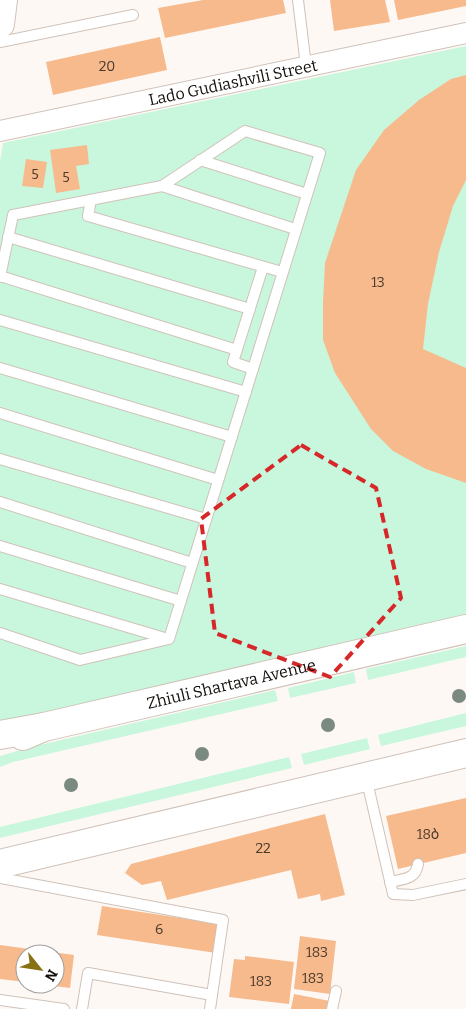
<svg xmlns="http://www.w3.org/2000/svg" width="466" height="1009" font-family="Bitter,'Noto Sans Georgian',serif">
	<rect width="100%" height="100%" fill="#fef8f4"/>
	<g fill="#c9f7de">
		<path d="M466,46V618L0,726V161L3,143Z"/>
		<path d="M466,646V657L368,680L366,669Z"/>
		<path d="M354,672L356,683L290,698L288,688Z"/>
		<path d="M275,690L278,701L13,762L0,767V756L31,747Z"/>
		<path d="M466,713V726L381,746L378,735Z"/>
		<path d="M367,738L370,749L304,765L301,754Z"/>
		<path d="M289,757L292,768L0,838V827Z"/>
	</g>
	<g fill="#f6ba8d">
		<path d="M203,0H283L286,13L165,38L158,8Z"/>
		<path d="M330,0H385L390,22L334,31Z"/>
		<path d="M394,0H466V6L398,20Z"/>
		<path d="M160,37L167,70L53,95L46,62Z"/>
		<path d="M466,75V180L453,206L439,252L428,304L423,349L466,368V483L426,469L393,451L371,429L335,373L323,340V302L325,263L356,170L384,130L419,100L451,79Z"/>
		<path d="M87,145L89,164L76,166L80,189L56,193L50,150Z"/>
		<path d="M26,159L47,162L43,188L22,186Z"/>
		<path d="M466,798V853L398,869L386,816Z"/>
		<path d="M325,814L345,895L321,901L320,894L298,899L291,870L167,900L161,881L142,885L125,873L131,864Z"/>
		<path d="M102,906L220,924L216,953L97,935Z"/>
		<path d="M300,936L336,941L330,994L294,989Z"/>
		<path d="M0,945L74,955L70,988L46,985L55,984V954H25V982L0,979Z"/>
		<path d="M245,956L294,962L289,1004L229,997L234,959L245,960Z"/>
		<path d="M294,994L330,1001L328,1009H291Z"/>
	</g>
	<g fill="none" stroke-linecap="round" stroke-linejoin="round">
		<g stroke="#cfc2b9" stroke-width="12">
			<g id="lane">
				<path d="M298,0L306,66"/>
				<path d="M0,42L133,15"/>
				<path d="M200,160L307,194"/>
				<path d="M162,186L295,229"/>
				<path d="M91,200L88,216L282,272"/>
				<path d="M8,237L250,309"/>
				<path d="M0,276L237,350"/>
				<path d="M0,277L13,215L162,186L245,131L320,153L169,639L80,660L0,633"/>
				<path d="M0,320L246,392"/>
				<path d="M0,368L232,437"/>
				<path d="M253,369L233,362L263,267"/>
				<path d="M0,413L218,480"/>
				<path d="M0,459L206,519"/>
				<path d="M0,502L192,563"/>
				<path d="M0,546L181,601"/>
				<path d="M0,589L168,639"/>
				<path d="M366,777L393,894L413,895L466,884"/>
				<path d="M0,878L223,920L210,1009"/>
				<path d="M390,882C404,879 416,879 418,864"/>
				<path d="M0,1000L64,1009"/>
				<path d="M82,1009L88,973L212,995"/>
				<path d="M332,1009L336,991"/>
			</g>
		</g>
		<g stroke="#cfc2b9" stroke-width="22">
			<g id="street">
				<path id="s1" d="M0,131L466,33"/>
			</g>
		</g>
		<g stroke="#cfc2b9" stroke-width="30">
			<g id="secondary">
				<path id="s2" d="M23,736L44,727L466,629"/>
				<path d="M0,864L466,753"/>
			</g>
		</g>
		<g stroke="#cfc2b9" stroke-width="30">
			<g id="primary">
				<path d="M0,24L3,0"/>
				<path d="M0,735L44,727"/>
			</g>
		</g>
		<use href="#lane" stroke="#fff" stroke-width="10"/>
		<use href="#street" stroke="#fff" stroke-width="20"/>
		<use href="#secondary" stroke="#fff" stroke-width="28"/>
		<use href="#primary" stroke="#fff" stroke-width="28"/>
	</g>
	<g fill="#7a8a80">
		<circle cx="459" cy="696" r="7"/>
		<circle cx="328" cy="725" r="7"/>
		<circle cx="202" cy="754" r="7"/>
		<circle cx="71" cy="785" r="7"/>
	</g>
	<path fill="none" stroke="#d62828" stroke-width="4" stroke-dasharray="10 6" stroke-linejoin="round" d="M301,445L376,488L401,598L330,677L215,633L201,519Z"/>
	<g text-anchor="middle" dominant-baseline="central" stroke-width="4" stroke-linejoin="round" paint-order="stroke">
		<g font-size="14" fill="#4c3a2c">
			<text x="107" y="66">20</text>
			<text x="35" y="174">5</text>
			<text x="66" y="177">5</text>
			<text x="378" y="282">13</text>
			<text x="428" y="834">18ბ</text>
			<text x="263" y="848">22</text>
			<text x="159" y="929">6</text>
			<text x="317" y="952">183</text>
			<text x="313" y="978">183</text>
			<text x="261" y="981">183</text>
		</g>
		<g font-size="16" fill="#130f0c" stroke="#fff">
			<text stroke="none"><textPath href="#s1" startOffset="238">Lado Gudiashvili Street</textPath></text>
			<text stroke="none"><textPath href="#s2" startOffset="215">Zhiuli Shartava Avenue</textPath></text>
		</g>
	</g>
	<g transform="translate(40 969) rotate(120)"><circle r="24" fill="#ffffff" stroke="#a19f9e"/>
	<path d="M0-4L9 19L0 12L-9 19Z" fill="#887113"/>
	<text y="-8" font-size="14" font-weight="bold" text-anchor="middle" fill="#130f0c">N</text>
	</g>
</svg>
